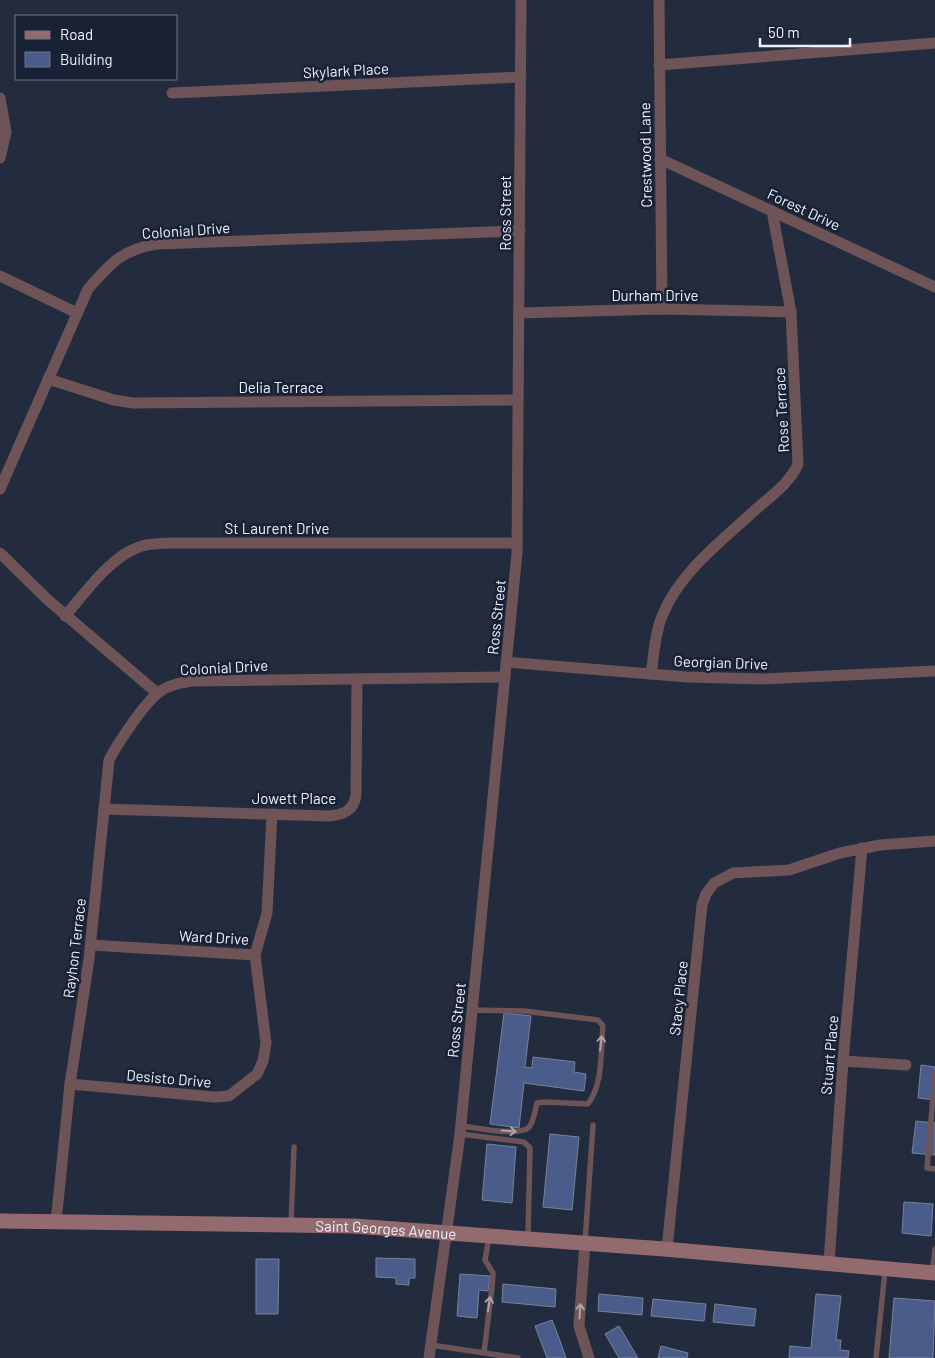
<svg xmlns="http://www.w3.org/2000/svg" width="935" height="1358" font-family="Barlow,sans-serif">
	<rect width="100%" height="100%" fill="#232b3f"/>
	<g fill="#4a5d8a" stroke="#78829a">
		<path d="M504,1013L531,1016L525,1067L532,1068L533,1057L575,1062L574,1072L586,1074L584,1091L524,1083L519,1128L490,1124Z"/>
		<path d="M921,1065L935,1067V1100L918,1098Z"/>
		<path d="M916,1121L935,1123V1155L912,1153Z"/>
		<path d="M550,1134L579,1137L572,1210L543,1207Z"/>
		<path d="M487,1144L516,1147L512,1203L482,1200Z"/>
		<path d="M904,1202L933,1204L931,1236L902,1233Z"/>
		<path d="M376,1258L415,1259V1278H409V1285L396,1284V1278L376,1277Z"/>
		<path d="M256,1259H279L278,1314H256Z"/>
		<path d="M460,1274L490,1276L488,1291L479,1290L477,1318L457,1316Z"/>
		<path d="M503,1284L556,1289L555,1307L502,1302Z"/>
		<path d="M599,1294L643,1298L642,1315L598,1311Z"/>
		<path d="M816,1294L841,1296L836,1340H841L840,1350L849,1351L848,1358H789L790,1346L811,1348Z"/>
		<path d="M894,1298L935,1301L933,1358H889Z"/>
		<path d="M653,1299L706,1304L704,1321L651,1316Z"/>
		<path d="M715,1304L756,1309L754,1326L713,1322Z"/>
		<path d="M552,1320L559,1338L566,1358H547L535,1326Z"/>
		<path d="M619,1326L638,1358H619L605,1334Z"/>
		<path d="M661,1346L688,1353L687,1358H658Z"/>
	</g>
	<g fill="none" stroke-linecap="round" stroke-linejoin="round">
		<g stroke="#6e5457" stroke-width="5.5">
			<path d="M935,1073L927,1168L935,1169"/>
			<path d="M461,1126C474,1127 522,1138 530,1126C534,1120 535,1110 537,1103L545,1102L588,1104C604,1082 600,1052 603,1026L598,1020L524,1011L472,1010"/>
			<path d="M460,1134L524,1142L530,1148L528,1237"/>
			<path d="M291,1225L294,1147"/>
			<path d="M585,1243L593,1125"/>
			<path d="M932,1273L935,1249"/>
			<path d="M431,1345L518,1358"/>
			<path d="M484,1353L492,1287L493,1273L485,1260L489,1238"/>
			<path d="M876,1358L885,1271"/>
		</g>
		<g stroke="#6e5457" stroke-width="11">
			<path d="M659,0L662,309"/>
			<path d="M659,65L935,43"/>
			<path d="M172,93L521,77"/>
			<path d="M0,98L6,132L0,158"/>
			<path d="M660,159L935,287"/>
			<path d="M0,276L77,313"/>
			<path d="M519,313L662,309L791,312"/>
			<path d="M48,379L114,400L133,403L518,400"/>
			<path d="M0,489L88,289C111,263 121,250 157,244L520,231"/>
			<path d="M0,553L48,600L157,693"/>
			<path d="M65,616C86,592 109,558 139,547C148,543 160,544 170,543H517"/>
			<path d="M506,662L687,677L762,679L935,671"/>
			<path d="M651,674C654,655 655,631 663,614C680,572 722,541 754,511C770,497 790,483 798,464L791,312L772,211"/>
			<path d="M104,809L328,816C343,815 354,811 356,795L357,679"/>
			<path d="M91,945L255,955"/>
			<path d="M843,1061L906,1065"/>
			<path d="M70,1084L214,1097L229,1096L257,1074L263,1061L266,1043L255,955L267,913L272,814"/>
			<path d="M56,1222L70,1084L89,959L109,760C118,743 143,705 158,693C168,685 180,683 192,681L505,677"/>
			<path d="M585,1243L579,1326L589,1358"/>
			<path d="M667,1249L702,905L706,894L714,883L733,873L789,870L840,853L880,845L935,841"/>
			<path d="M829,1263L843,1061L862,848"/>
			<path d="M429,1358L460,1134L517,553L521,0"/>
		</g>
		<path stroke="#936b6f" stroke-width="15" id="s1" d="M0,1221L354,1226L664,1249L935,1273"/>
	</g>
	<defs><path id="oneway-shaft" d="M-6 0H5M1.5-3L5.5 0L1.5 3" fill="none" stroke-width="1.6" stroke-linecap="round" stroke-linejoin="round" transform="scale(1.25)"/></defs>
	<g stroke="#aea3aa">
		<use href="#oneway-shaft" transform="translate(601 1043) rotate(-83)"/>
		<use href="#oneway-shaft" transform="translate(509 1131) rotate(4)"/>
		<use href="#oneway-shaft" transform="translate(489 1304) rotate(-82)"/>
		<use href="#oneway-shaft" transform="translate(580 1311) rotate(-86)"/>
	</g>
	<g text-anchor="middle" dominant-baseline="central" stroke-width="5" stroke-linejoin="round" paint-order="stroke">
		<g font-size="15" fill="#edf2fd" stroke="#192135">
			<text transform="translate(346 70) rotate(-3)">Skylark Place</text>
			<text transform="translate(645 155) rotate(-91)">Crestwood Lane</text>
			<text transform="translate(804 209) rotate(25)">Forest Drive</text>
			<text transform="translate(505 213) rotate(-90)">Ross Street</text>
			<text transform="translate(186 230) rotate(-4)">Colonial Drive</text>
			<text x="655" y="295">Durham Drive</text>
			<text x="281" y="387">Delia Terrace</text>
			<text transform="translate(781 410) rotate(-93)">Rose Terrace</text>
			<text x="277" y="528">St Laurent Drive</text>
			<text transform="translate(496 617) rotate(-84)">Ross Street</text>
			<text transform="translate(721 662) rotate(2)">Georgian Drive</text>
			<text transform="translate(224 667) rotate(-3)">Colonial Drive</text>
			<text x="294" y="798">Jowett Place</text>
			<text transform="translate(214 937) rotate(3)">Ward Drive</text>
			<text transform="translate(74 948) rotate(-83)">Rayhon Terrace</text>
			<text transform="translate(678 998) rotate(-84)">Stacy Place</text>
			<text transform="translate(456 1020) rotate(-84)">Ross Street</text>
			<text transform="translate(829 1055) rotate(-85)">Stuart Place</text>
			<text transform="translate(169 1078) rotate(5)">Desisto Drive</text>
			<text stroke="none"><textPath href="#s1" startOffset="386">Saint Georges Avenue</textPath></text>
		</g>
	</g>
	<rect x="15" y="15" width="162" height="65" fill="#192135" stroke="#6e7585"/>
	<rect x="25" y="31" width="25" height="8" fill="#936b6f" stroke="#6e7585"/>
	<text x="60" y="40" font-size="15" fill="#edf2fd">Road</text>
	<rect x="25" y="52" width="25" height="15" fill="#4a5d8a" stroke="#6e7585"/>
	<text x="60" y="65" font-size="15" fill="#edf2fd">Building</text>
	<path d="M760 38v8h90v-8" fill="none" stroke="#edf2fd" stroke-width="2.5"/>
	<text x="768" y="38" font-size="15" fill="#edf2fd" stroke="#192135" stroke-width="4" paint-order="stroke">50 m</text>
</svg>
